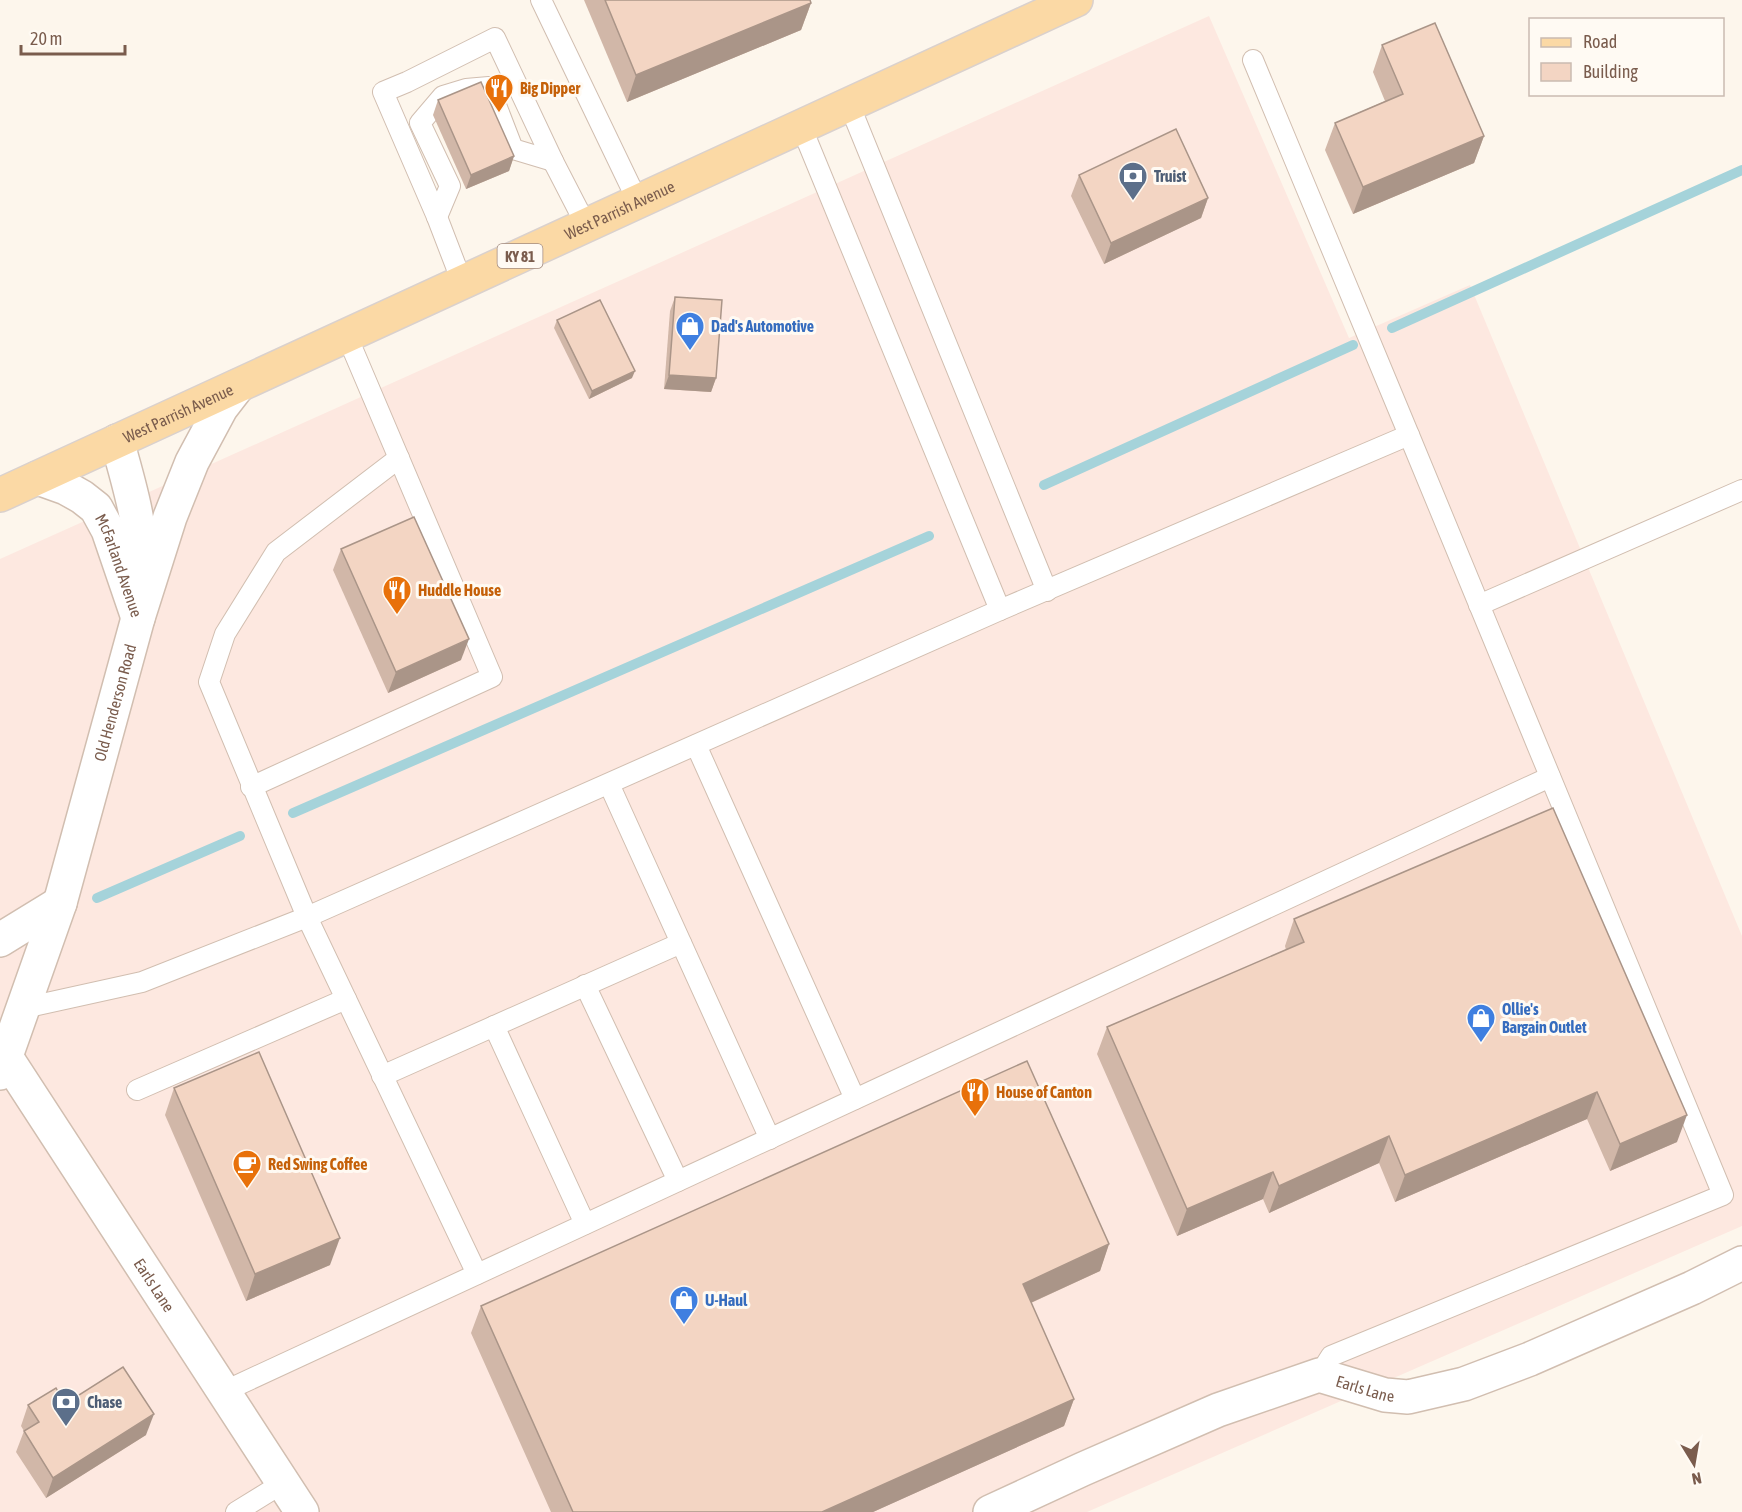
<svg xmlns="http://www.w3.org/2000/svg" width="1742" height="1512" font-family="'Asap Condensed',sans-serif">
	<rect width="100%" height="100%" fill="#fdf6ec"/>
	<path fill="#fde8e0" d="M1209,16L1349,338L1470,285L1742,936V1226L1087,1512H0V559Z"/>
	<g fill="none" stroke-linecap="round" stroke-linejoin="round">
		<g stroke="#a5d3da" stroke-width="10">
			<path d="M1392,328L1742,170"/>
			<path d="M1044,485L1353,345"/>
			<path d="M293,813L929,536"/>
			<path d="M97,898L240,836"/>
		</g>
		<g stroke="#d1beb0" stroke-width="22">
			<g id="lane">
				<path d="M541,0L638,202"/>
				<path d="M1253,60L1409,435"/>
				<path d="M849,104L1047,591"/>
				<path d="M801,126L1000,610"/>
				<path d="M437,217L450,186L420,123L443,96L466,89L489,87L513,149L553,161"/>
				<path d="M462,282L437,217L383,92L407,82L495,38L553,161L586,225"/>
				<path d="M399,458L276,552L225,634L209,682L307,917L477,1274"/>
				<path d="M1479,605L1742,490"/>
				<path d="M696,745L855,1099"/>
				<path d="M609,784L770,1139"/>
				<path d="M251,787L492,677L347,336"/>
				<path d="M585,985L678,1181"/>
				<path d="M24,1008L142,982L307,917L1000,610L1409,435L1723,1195L1331,1356L1319,1375"/>
				<path d="M494,1026L585,1224"/>
				<path d="M382,1076L681,943"/>
				<path d="M137,1090L346,999"/>
				<path d="M225,1391L1550,777"/>
				<path d="M236,1512L283,1483"/>
			</g>
		</g>
		<g stroke="#d1beb0" stroke-width="36">
			<g id="street">
				<path d="M117,441C129,483 145,537 141,580"/>
				<path id="s1" d="M38,478L66,488L82,497L96,508L108,530L138,618"/>
				<path d="M0,940L60,903"/>
				<path id="s2" d="M6,1057L302,1512"/>
				<path id="s3" d="M0,1073L60,903L138,618L170,517L192,462L221,408L238,386"/>
				<path id="s4" d="M990,1512L1083,1469L1218,1410L1319,1375L1385,1395L1408,1397L1464,1384L1530,1359L1692,1288L1742,1263"/>
			</g>
		</g>
		<g stroke="#dad1cd" stroke-width="36">
			<g id="primary">
				<path id="s5" d="M0,495L1076,0"/>
			</g>
		</g>
		<use href="#lane" stroke="#fff" stroke-width="20"/>
		<use href="#street" stroke="#fff" stroke-width="33"/>
		<use href="#primary" stroke="#fbd9a5" stroke-width="33"/>
	</g>
	<g fill="#d1b7a8">
		<path d="M584,0H810L811,3L801,30L627,102Z"/>
		<path d="M1382,45L1484,136L1474,163L1353,214L1325,150L1335,123L1385,101L1373,72Z"/>
		<path d="M438,100L514,156L509,171L466,189L433,115Z"/>
		<path d="M1079,175L1208,198L1201,218L1104,264L1071,196Z"/>
		<path d="M675,297L716,378L711,392L664,389L670,311Z"/>
		<path d="M557,320L632,378L589,399L554,328Z"/>
		<path d="M341,549L461,660L388,693L333,570Z"/>
		<path d="M1553,808L1677,1142L1610,1171L1587,1119L1395,1202L1379,1163L1269,1213L1263,1199L1177,1236L1097,1054L1107,1027L1286,950L1285,946L1294,919Z"/>
		<path d="M174,1088L330,1265L246,1301L165,1115Z"/>
		<path d="M1109,1244L1100,1271L1031,1303L1074,1399L1064,1426L873,1512H551L471,1333L481,1306Z"/>
		<path d="M65,1404L146,1435L46,1498L16,1452L24,1431L21,1426L28,1405Z"/>
	</g>
	<g fill="#aa9588">
		<path d="M811,3L801,30L627,102L636,75Z"/>
		<path d="M1484,136L1474,163L1353,214L1363,187Z"/>
		<path d="M514,156L509,171L466,189L471,175Z"/>
		<path d="M1208,198L1201,218L1104,264L1111,243Z"/>
		<path d="M635,371L632,378L589,399L592,391Z"/>
		<path d="M669,375L716,378L711,392L664,389Z"/>
		<path d="M469,639L461,660L388,693L396,672Z"/>
		<path d="M1597,1092L1587,1119L1395,1202L1405,1175Z"/>
		<path d="M1687,1115L1677,1142L1610,1171L1620,1144Z"/>
		<path d="M1389,1136L1379,1163L1269,1213L1279,1186Z"/>
		<path d="M1273,1172L1263,1199L1177,1236L1187,1209Z"/>
		<path d="M340,1238L330,1265L246,1301L255,1274Z"/>
		<path d="M1109,1244L1100,1271L1013,1311L1023,1284Z"/>
		<path d="M1074,1399L1064,1426L873,1512H822Z"/>
		<path d="M154,1414L146,1435L46,1498L53,1478Z"/>
	</g>
	<g fill="#f3d5c3" stroke="#aa9588" stroke-width="1.5">
		<path d="M605,0H810L811,3L636,75Z"/>
		<path d="M1435,23L1484,136L1363,187L1335,123L1403,94L1382,45Z"/>
		<path d="M481,82L514,156L471,175L438,100Z"/>
		<path d="M1176,129L1208,198L1111,243L1079,175Z"/>
		<path d="M675,297L722,300L716,378L669,375Z"/>
		<path d="M600,300L635,371L592,391L557,320Z"/>
		<path d="M414,517L469,639L396,672L341,549Z"/>
		<path d="M1553,808L1687,1115L1620,1144L1597,1092L1405,1175L1389,1136L1279,1186L1273,1172L1187,1209L1107,1027L1304,942L1294,919Z"/>
		<path d="M259,1052L340,1238L255,1274L174,1088Z"/>
		<path d="M1027,1061L1109,1244L1023,1284L1074,1399L822,1512H573L481,1306Z"/>
		<path d="M123,1367L154,1414L53,1478L24,1431L39,1422L28,1405L56,1388L65,1404Z"/>
	</g>
	<defs>
		<g id="restaurant-pin" transform="scale(1.5)"><path d="M0 17L-7.5 6A9.5 9.5 0 1 1 7.5 6Z" fill="#e8710a" stroke="#fffaf3"/><path d="M-5-6h1v4h1v-4h1v4h1v-4h1v5L-1.5 .5V6h-2V.5L-5-1ZM5-6V6H3V1.5H1.5Q1.5-4 5-6Z" fill="#fff"/></g>
		<g id="bank-pin" transform="scale(1.5)"><path d="M0 17L-7.5 6A9.5 9.5 0 1 1 7.5 6Z" fill="#5c6f8a" stroke="#fffaf3"/><path d="M-6-4H6V4H-6ZM0-2.3a2.3 2.3 0 1 0 0 4.6a2.3 2.3 0 1 0 0-4.6Z" fill="#fff"/></g>
		<g id="shop-pin" transform="scale(1.5)"><path d="M0 17L-7.5 6A9.5 9.5 0 1 1 7.5 6Z" fill="#3f7fe0" stroke="#fffaf3"/><path d="M-5-2.5h2.3a2.7 3.5 0 0 1 5.4 0H5L5.5 6h-11ZM-1.5-2.5h3a1.5 2.3 0 0 0-3 0Z" fill="#fff"/></g>
		<g id="cafe-pin" transform="scale(1.5)"><path d="M0 17L-7.5 6A9.5 9.5 0 1 1 7.5 6Z" fill="#e8710a" stroke="#fffaf3"/><path d="M-5.5-4.5H6V0H3Q3 3.5 0 3.5H-2.5Q-5.5 3.5-5.5 0ZM3-3.2v2h1.7v-2ZM-6 4.5H4V6H-6Z" fill="#fff"/></g>
	</defs>
	<g fill-rule="evenodd">
		<use href="#restaurant-pin" x="499" y="88"/>
		<use href="#bank-pin" x="1133" y="176"/>
		<use href="#shop-pin" x="690" y="326"/>
		<use href="#restaurant-pin" x="397" y="590"/>
		<use href="#shop-pin" x="1481" y="1018"/>
		<use href="#restaurant-pin" x="975" y="1092"/>
		<use href="#cafe-pin" x="247" y="1164"/>
		<use href="#shop-pin" x="684" y="1300"/>
		<use href="#bank-pin" x="66" y="1402"/>
	</g>
	<g text-anchor="middle" dominant-baseline="central" stroke-width="6" stroke-linejoin="round" paint-order="stroke">
		<rect fill="#fffaf3" stroke="#a28b7f" stroke-width="1.5" x="497.5" y="244" width="45" height="24" rx="4.5"/>
		<g font-size="15" font-weight="bold" fill="#7a5c4d">
			<text x="520" y="256">KY 81</text>
		</g>
		<g font-size="16" font-weight="bold" fill="#c56008" stroke="#fffaf3" text-anchor="start">
			<text x="520" y="88">Big Dipper</text>
			<text x="418" y="590">Huddle House</text>
			<text x="996" y="1092">House of Canton</text>
			<text x="268" y="1164">Red Swing Coffee</text>
		</g>
		<g font-size="16" font-weight="bold" fill="#4e5e75" stroke="#fffaf3" text-anchor="start">
			<text x="1154" y="176">Truist</text>
			<text x="87" y="1402">Chase</text>
		</g>
		<g font-size="16" fill="#7a5c4d" stroke="#fffaf3">
			<text stroke="none"><textPath href="#s5" startOffset="682">West Parrish Avenue</textPath></text>
			<text stroke="none"><textPath href="#s5" startOffset="196">West Parrish Avenue</textPath></text>
			<text stroke="none"><textPath href="#s1" startOffset="128">McFarland Avenue</textPath></text>
			<text stroke="none"><textPath href="#s3" startOffset="388">Old Henderson Road</textPath></text>
			<text stroke="none"><textPath href="#s2" startOffset="272">Earls Lane</textPath></text>
			<text stroke="none"><textPath href="#s4" startOffset="405">Earls Lane</textPath></text>
		</g>
		<g font-size="16" font-weight="bold" fill="#366cbe" stroke="#fffaf3" text-anchor="start">
			<text x="711" y="326">Dad's Automotive</text>
			<text x="1502" y="1009">Ollie's<tspan x="1502" dy="18">Bargain Outlet</tspan></text>
			<text x="705" y="1300">U-Haul</text>
		</g>
	</g>
	<rect x="1529" y="18" width="195" height="78" fill="#fffaf3" stroke="#cabbb1" stroke-width="1.5"/>
	<rect x="1541" y="38" width="30" height="9" fill="#fbd9a5" stroke="#cabbb1" stroke-width="1.5"/>
	<text x="1583" y="48" font-size="18" fill="#7a5c4d">Road</text>
	<rect x="1541" y="63" width="30" height="18" fill="#f3d5c3" stroke="#cabbb1" stroke-width="1.5"/>
	<text x="1583" y="78" font-size="18" fill="#7a5c4d">Building</text>
	<g transform="translate(1694 1464) rotate(169)" stroke="#fffaf3" stroke-width="4.5" paint-order="stroke">
	<path d="M0-4.5L10 22L0 15L-10 22Z" fill="#7a5c4d"/>
	<text y="-9" font-size="16" font-weight="bold" text-anchor="middle" fill="#7a5c4d">N</text>
	</g>
	<path d="M21 45v9h104v-9" fill="none" stroke="#7a5c4d" stroke-width="3"/>
	<text x="30" y="45" font-size="18" fill="#7a5c4d" stroke="#fffaf3" stroke-width="4.5" paint-order="stroke">20 m</text>
</svg>
